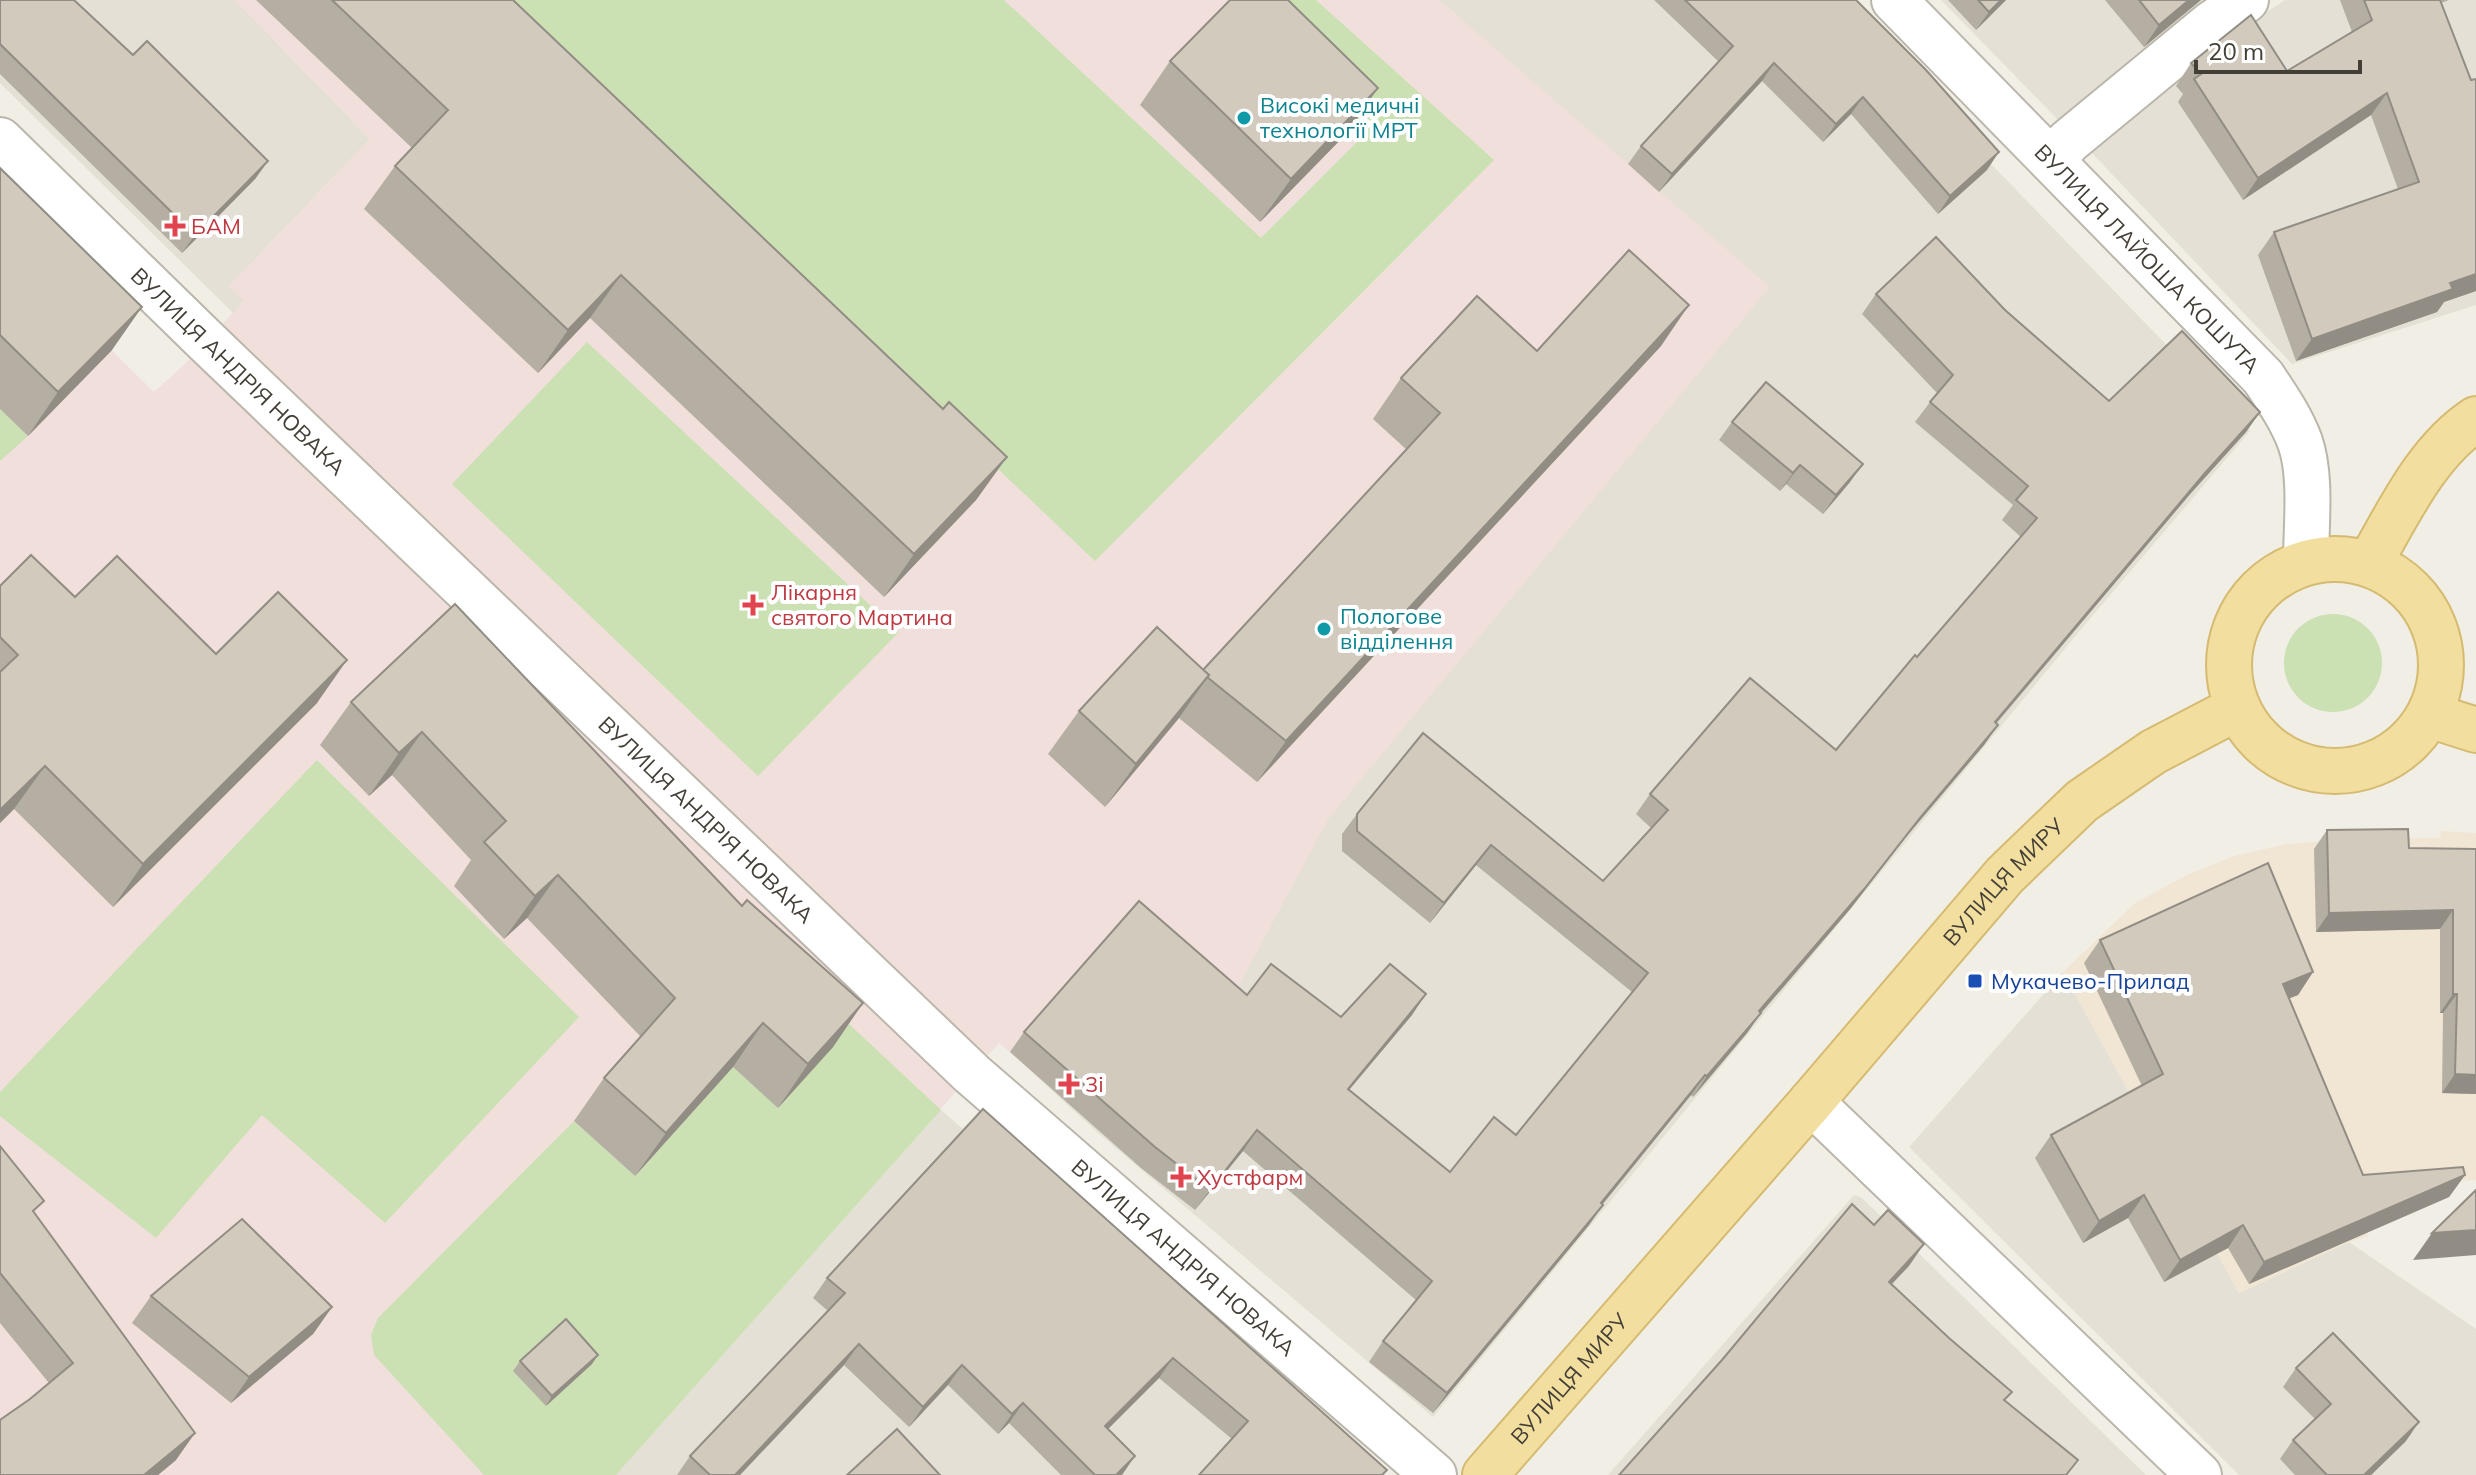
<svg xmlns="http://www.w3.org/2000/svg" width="2476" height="1475" font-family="Mulish,sans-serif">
	<rect width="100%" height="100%" fill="#f1eee6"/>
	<g fill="#e4e0d5">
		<path d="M0,0H235L370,139L230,285L245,300L233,313L0,83Z"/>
		<path d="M1439,0H1832L2250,431L2077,634L1433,1417L1097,1132L1010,1052L1232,998L1659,192Z"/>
		<path d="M1941,0H2207L2063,125Z"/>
		<path d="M2285,0H2476V305L2292,364L2090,151L2245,26Z"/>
		<path d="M2063,972L2239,1293L2349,1242L2476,1329V1475H2239L1909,1147Z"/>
		<path d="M941,1110L1364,1475H616Z"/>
		<path d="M1854,1195L1862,1198L2146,1475H1608Z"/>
	</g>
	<path fill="#f1e6d4" d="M2441,831L2476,833V1180L2352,1189L2368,1236L2349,1242L2239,1293L2063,972L2135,903L2187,875L2234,856L2287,844L2355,839L2440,838Z"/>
	<path fill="#f0dfdb" d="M235,0H1439L1770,287L1329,818L1232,998L1010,1052L999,1043L616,1475H0V241L154,392L183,366L244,301L229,286L370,139Z"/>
	<g fill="#cbe1b4">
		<path d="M504,0H1004L1261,238L1363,136L1228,0H1316L1494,160L1095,561Z"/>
		<path d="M587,342L899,632L758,776L452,484Z"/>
		<path d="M0,409L28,436L0,461Z"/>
		<circle cx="2333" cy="663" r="49"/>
		<path d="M317,760L579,1017L385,1223L262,1115L156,1238L0,1116V1092Z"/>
		<path d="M755,936L941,1110L616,1475H484L374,1355L371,1335L378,1318L574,1121L635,1176L733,1067L779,1107Z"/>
	</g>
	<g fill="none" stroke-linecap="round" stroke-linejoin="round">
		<g stroke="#bbb6aa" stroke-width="48">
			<g id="minor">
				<path id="s1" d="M1894,0L2263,377C2277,398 2291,418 2300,442C2312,476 2306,526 2306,561"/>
				<path id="s2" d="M0,140L206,341L972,1074L1434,1475"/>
				<path d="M2051,160L2069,141L2211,24L2246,0"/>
				<path d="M1811,1102L2199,1475"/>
			</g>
		</g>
		<g stroke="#d5bb71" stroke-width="48">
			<g id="major">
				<circle cx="2335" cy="665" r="106"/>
				<path d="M2369,564C2398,514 2426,452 2476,419"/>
				<path d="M2429,715L2476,730"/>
				<path id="s3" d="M1485,1475L1811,1102L2005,875L2082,801L2153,752L2237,708"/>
			</g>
		</g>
		<use href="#minor" stroke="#fff" stroke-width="44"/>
		<use href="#major" stroke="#f2de9f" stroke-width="44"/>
	</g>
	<g fill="#b4aea3">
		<path d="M0,0L133,55L268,161L255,179L182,253L0,74Z"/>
		<path d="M256,0H513L943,409L1007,457L976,500L884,597L590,318L538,373L364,209L395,166L412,148Z"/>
		<path d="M1654,0H1856L1987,170L1938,214L1851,114L1823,142L1762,81L1659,192L1628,164L1641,146L1719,62Z"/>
		<path d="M1948,0H2006L1976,30Z"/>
		<path d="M2105,0H2201L2144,47Z"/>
		<path d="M2340,0H2449L2441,3L2471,80L2476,79V291L2444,302L2437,312L2296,361L2258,255L2274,232L2398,189L2371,115L2243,200L2178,102L2183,94L2176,86L2191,63L2287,71L2352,32Z"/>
		<path d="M1170,61L1348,132L1260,222L1140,105Z"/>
		<path d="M0,168L112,350L28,436L0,409Z"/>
		<path d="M1876,294L2005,310L2109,401L2260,412L2246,432L2191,493L1996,724L1998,725L1984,745L1905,838L1851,908L1761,1013L1747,1033L1693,1097L1691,1095L1603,1204L1589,1225L1433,1413L1369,1362L1383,1341L1416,1300L1243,1151L1195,1210L1141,1168L1010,1052L1024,1032L1247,995L1341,1017L1412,1015L1349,1090L1450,1172L1516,1135L1632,992L1476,865L1430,923L1342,851V834L1357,814L1423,733L1603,881L1651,828L1636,814L1650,794L1836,750L2021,537L2002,520L2013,505L1915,422L1937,393L1862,314Z"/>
		<path d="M1661,346L1257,782L1179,718L1105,807L1048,754L1079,711L1203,670L1407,450L1373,419L1401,378L1537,351Z"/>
		<path d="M1732,422L1850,482L1823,514L1786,484L1780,491L1719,440Z"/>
		<path d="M0,586L75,597L216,654L317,703L113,907L14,809L0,823Z"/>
		<path d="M455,604L742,906L863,1003L833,1047L778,1108L733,1067L635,1176L574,1121L604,1078L641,1037L527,918L504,939L454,886L471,860L392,775L369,796L320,745L351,702Z"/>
		<path d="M2327,830L2409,848L2476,849V1094L2442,1093L2443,1013H2440V929L2316,932L2314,849Z"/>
		<path d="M2100,940L2313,972L2298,995L2289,998L2363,1175H2465L2449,1197L2249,1284L2228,1248L2164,1282L2128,1218L2083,1243L2035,1158L2051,1135L2142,1086L2084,963Z"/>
		<path d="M983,1109L1387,1470L1383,1475H1199L1232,1439L1159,1378L1108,1429L1122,1475H1061L1009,1423L998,1434L948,1385L909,1427L844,1365L740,1475H677L690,1456L828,1311L813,1298L827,1278Z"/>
		<path d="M0,1146L35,1214L176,1460L158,1475H0L30,1399L49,1383L0,1323Z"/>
		<path d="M151,1296L332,1307L313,1334L231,1403L132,1323Z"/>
		<path d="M520,1361L592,1364L546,1406L513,1371Z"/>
		<path d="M2296,1368L2406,1441L2371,1475H2295L2280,1459L2293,1440L2315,1419L2283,1387Z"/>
	</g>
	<g fill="#928d84">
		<path d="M2001,0H2006L1976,30L1989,12Z"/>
		<path d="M2189,0H2201L2144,47L2159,25Z"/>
		<path d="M1774,63L1762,81L1659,192L1672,174Z"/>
		<path d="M1378,88L1348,132L1260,222L1291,179Z"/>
		<path d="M2387,93L2371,115L2243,200L2258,178Z"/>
		<path d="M1863,97L1851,114L1823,142L1836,124Z"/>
		<path d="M1999,152L1987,170L1938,214L1950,196Z"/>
		<path d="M268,161L255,179L182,253L195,235Z"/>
		<path d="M2476,274V291L2444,302L2437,312L2296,361L2312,339L2450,283Z"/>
		<path d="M621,275L590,318L538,373L568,330Z"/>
		<path d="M1689,305L1661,346L1257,782L1286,741Z"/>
		<path d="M142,307L112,350L28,436L58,392Z"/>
		<path d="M2260,412L2246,432L2191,493L1980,742L1995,722L2205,473Z"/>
		<path d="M1007,457L976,500L884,597L914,554Z"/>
		<path d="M1863,464L1850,482L1823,514L1836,495Z"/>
		<path d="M1800,465L1786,484L1780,491L1793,473Z"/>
		<path d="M347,660L317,703L113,907L143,864Z"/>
		<path d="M1209,675L1179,718L1105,807L1136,764Z"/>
		<path d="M1998,725L1984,745L1905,838L1851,908L1761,1013L1747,1033L1693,1097L1707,1076L1759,1011Z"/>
		<path d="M422,732L392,775L369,796L399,753Z"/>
		<path d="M45,766L14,809L0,823V810Z"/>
		<path d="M1491,845L1476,865L1430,923L1444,903Z"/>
		<path d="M558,875L527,918L504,939L535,896Z"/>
		<path d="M2453,910L2440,929L2316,932L2329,913Z"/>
		<path d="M2313,972L2298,995L2267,1007L2283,984Z"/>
		<path d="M1426,994L1412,1015L1333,1109L1348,1089Z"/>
		<path d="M2453,994H2457L2443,1013H2440Z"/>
		<path d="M863,1003L833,1047L778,1108L808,1064Z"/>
		<path d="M763,1023L733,1067L635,1176L666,1133Z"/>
		<path d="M2455,1074L2476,1075V1094L2442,1093Z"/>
		<path d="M1705,1075L1691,1095L1587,1223L1601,1203Z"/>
		<path d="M1257,1130L1243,1151L1195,1210L1210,1190Z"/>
		<path d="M2465,1175L2449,1197L2249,1284L2264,1262Z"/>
		<path d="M2144,1195L2128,1218L2083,1243L2099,1221Z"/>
		<path d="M1603,1205L1589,1225L1433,1413L1447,1393Z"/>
		<path d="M2243,1225L2228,1248L2164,1282L2180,1260Z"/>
		<path d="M2476,1230V1255L2413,1260L2432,1233Z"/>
		<path d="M1924,1244L1909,1266L1873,1304L1889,1282Z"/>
		<path d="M332,1307L313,1334L231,1403L249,1377Z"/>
		<path d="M859,1344L844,1365L740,1475H735Z"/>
		<path d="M598,1355L592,1364L546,1406L552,1396Z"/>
		<path d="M1173,1358L1159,1378L1091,1446L1105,1426Z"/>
		<path d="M962,1365L948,1385L909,1427L923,1407Z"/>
		<path d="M1023,1403L1009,1423L998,1434L1012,1414Z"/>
		<path d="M2419,1422L2406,1441L2371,1475H2364Z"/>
		<path d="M195,1433L176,1460L158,1475H144Z"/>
		<path d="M1135,1456L1122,1475H1116Z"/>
	</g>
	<g fill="#d1cabd" stroke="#928d84" stroke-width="2">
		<path d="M0,0H74L133,55L147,41L268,161L195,235L0,44Z"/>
		<path d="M332,0H513L943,409L949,402L1007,457L914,554L621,275L568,330L395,166L448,110Z"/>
		<path d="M1230,0H1288L1378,88L1291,179L1170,61Z"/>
		<path d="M1685,0H1856L1926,70L1999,152L1950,196L1863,97L1836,124L1774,63L1672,174L1641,146L1733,46Z"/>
		<path d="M1978,0H2001L1989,12Z"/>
		<path d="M2139,0H2189L2159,25Z"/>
		<path d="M2364,0H2440L2471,80L2476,79V274L2450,283L2453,289L2312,339L2274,232L2419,182L2387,93L2258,178L2194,79L2201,74L2191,63L2251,15L2287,71L2372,20Z"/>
		<path d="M0,168L142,307L58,392L0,335Z"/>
		<path d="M1936,237L2005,310L2109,401L2182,331L2260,412L2205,473L1995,722L1998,725L1920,818L1865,888L1759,1011L1761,1013L1707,1076L1705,1075L1601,1203L1603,1205L1447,1393L1383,1341L1432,1281L1257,1130L1210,1190L1155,1147L1024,1032L1139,901L1247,995L1271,964L1341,1017L1390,964L1426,994L1348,1089L1450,1172L1494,1117L1516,1135L1648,973L1491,845L1444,903L1357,831V814L1423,733L1603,881L1668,810L1650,794L1750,678L1836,750L1915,655L1917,657L2037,518L2016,500L2028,486L1930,402L1953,375L1876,294Z"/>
		<path d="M1629,250L1689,305L1286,741L1207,677L1209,675L1203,670L1440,413L1401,378L1477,296L1537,351Z"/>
		<path d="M1766,382L1863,464L1836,495L1800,465L1793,473L1732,422Z"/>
		<path d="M31,555L75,597L117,556L216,654L278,592L347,660L143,864L45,766L0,810V672L18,655L0,637V586Z"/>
		<path d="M455,604L742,906L747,900L863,1003L808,1064L763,1023L666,1133L604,1078L675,998L558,875L535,896L484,842L506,821L422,732L399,753L351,702Z"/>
		<path d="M1157,627L1209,675L1136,764L1079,711Z"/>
		<path d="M2408,829L2409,848L2476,849V1075L2455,1074L2457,994H2453V910L2329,913L2327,830Z"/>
		<path d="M2268,863L2313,972L2283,984L2363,1175L2463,1167L2465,1175L2264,1262L2243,1225L2180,1260L2144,1195L2099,1221L2051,1135L2163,1074L2100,940Z"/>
		<path d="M983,1109L1387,1470L1382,1475H1199L1248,1421L1173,1358L1105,1426L1135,1456L1116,1475H1095L1023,1403L1012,1414L962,1365L923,1407L859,1344L735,1475H710L690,1456L845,1293L827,1278Z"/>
		<path d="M0,1146L44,1201L33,1211L195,1433L144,1475H0V1420L30,1399L73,1363L0,1273Z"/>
		<path d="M2476,1190V1230L2432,1233Z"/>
		<path d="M1852,1204L1874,1225L1888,1210L1924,1244L1889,1282L1949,1338L2012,1392L2004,1400L2078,1460L2066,1475H1619L1722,1360Z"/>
		<path d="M242,1219L332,1307L249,1377L151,1296Z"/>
		<path d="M566,1319L598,1355L552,1396L520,1361Z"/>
		<path d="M2333,1333L2419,1422L2364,1475H2327L2293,1440L2331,1404L2296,1368Z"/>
		<path d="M897,1429L940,1475H847Z"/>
	</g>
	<g fill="#0f9aa8" stroke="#fff" stroke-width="3">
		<circle cx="1244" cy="118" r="8"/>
		<circle cx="1324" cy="629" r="8"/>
	</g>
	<g fill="#e0444e" stroke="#fff" stroke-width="3">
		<path d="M171 214h8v8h8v8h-8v8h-8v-8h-8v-8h8z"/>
		<path d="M749 593h8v8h8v8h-8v8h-8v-8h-8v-8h8z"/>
		<path d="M1065 1072h8v8h8v8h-8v8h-8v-8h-8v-8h8z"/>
		<path d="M1177 1165h8v8h8v8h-8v8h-8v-8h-8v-8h8z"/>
	</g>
	<rect fill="#1a4fb4" stroke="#fff" stroke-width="3" x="1967" y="973" width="16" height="16" rx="4"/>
	<g text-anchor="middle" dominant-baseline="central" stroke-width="8" stroke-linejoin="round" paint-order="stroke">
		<g font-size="22" fill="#0d838f" stroke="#fff" text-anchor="start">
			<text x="1260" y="105">Високі медичні<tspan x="1260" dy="25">технології МРТ</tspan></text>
			<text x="1340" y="616">Пологове<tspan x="1340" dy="25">відділення</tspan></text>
		</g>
		<g font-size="22" fill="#be3a42" stroke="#fff" text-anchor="start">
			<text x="191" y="226">БАМ</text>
			<text x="771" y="592">Лікарня<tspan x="771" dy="25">святого Мартина</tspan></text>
			<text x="1085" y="1084">3і</text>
			<text x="1197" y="1177">Хустфарм</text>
		</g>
		<g font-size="22" fill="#433f36" stroke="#fff">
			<text stroke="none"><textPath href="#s1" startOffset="362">ВУЛИЦЯ ЛАЙОША КОШУТА</textPath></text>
			<text stroke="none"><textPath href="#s2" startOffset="332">ВУЛИЦЯ АНДРІЯ НОВАКА</textPath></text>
			<text stroke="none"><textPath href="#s2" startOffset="980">ВУЛИЦЯ АНДРІЯ НОВАКА</textPath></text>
			<text stroke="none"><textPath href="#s3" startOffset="788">ВУЛИЦЯ МИРУ</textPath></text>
			<text stroke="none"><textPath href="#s2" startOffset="1628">ВУЛИЦЯ АНДРІЯ НОВАКА</textPath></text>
			<text stroke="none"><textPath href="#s3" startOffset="128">ВУЛИЦЯ МИРУ</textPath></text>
		</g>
		<g font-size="22" fill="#164399" stroke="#fff" text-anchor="start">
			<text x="1991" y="981">Мукачево-Прилад</text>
		</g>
	</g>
	<path d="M2196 60v12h164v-12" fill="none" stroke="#433f36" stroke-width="4"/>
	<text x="2208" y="60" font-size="24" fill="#433f36" stroke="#ffffff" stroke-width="6" paint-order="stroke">20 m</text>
</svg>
